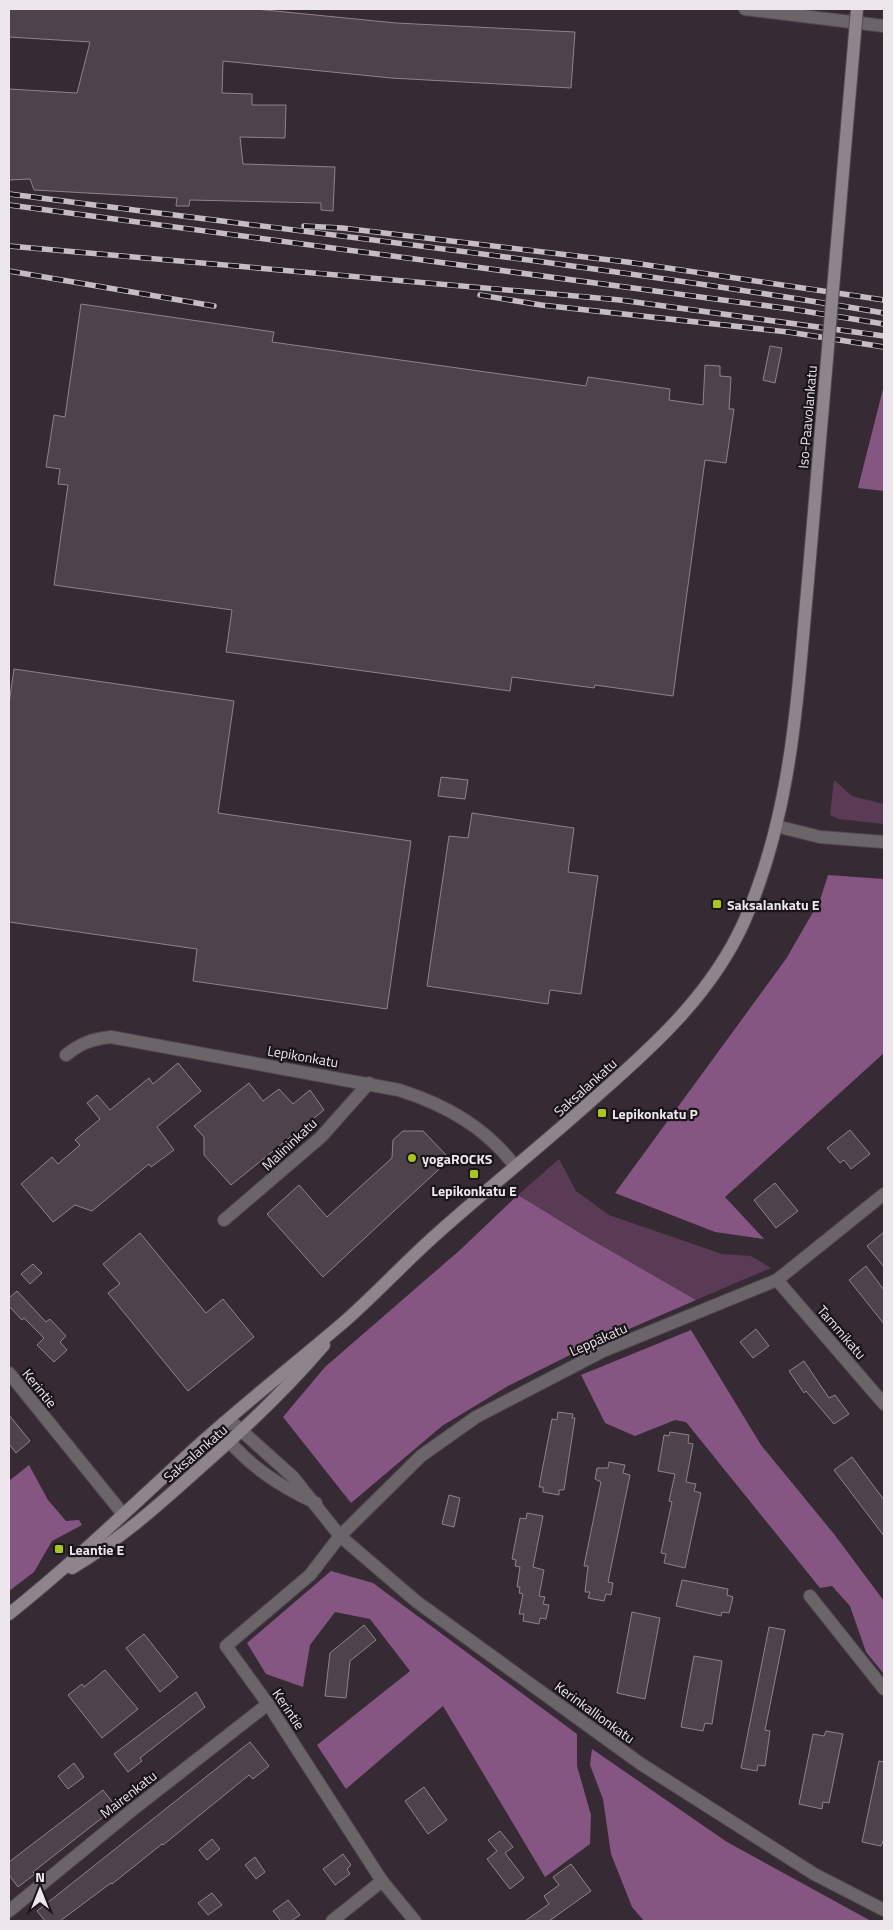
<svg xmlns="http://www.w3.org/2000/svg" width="893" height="1930" font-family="'Titillium Web',sans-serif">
	<rect width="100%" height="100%" fill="#362a34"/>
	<g fill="#593b56">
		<path d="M834,780L852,796L884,804V824L839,819L830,815Z"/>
		<path d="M559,1159L576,1191L609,1215L722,1254L751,1256L771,1268L696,1300L585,1236L518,1195Z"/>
	</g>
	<g fill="#865682">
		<path d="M884,385V491L858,488Z"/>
		<path d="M828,875L884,879V1053L725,1197L764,1239L715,1232L615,1193L786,959L820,900Z"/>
		<path d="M518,1195L585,1236L696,1300L576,1352L508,1386L442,1426L351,1503L283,1417L325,1367L460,1250Z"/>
		<path d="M691,1330L761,1445L834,1534L884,1601V1674L866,1652L850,1606L832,1586L820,1588L686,1422L675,1420L635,1436L605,1423L581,1375Z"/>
		<path d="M29,1465L48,1500L66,1521L79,1520L82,1525L52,1541L34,1572L9,1591V1481Z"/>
		<path d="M331,1571L373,1583L577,1734V1766L591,1815L590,1844L545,1877L443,1706L346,1789L317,1745L410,1671L370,1619L335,1612L310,1645L303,1687L266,1674L247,1643Z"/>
		<path d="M592,1749L727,1842L871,1921H644L632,1907L611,1854L603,1799L590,1765Z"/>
	</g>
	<g fill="#4e424d" stroke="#8f828e">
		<path d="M9,9H255L396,23L575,32L571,88L391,78L223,61L222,93L252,94V105H286L285,138L240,137L243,164L335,167L333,211L321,210V203L190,200L189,206H176L177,198L34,190L30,179L9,180V89L77,93L90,42L9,37Z"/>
		<path d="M81,304L274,332L272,342L586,386L588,377L670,389L669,400L703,405L705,365L720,366V376L731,377L729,409H734L726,463L705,460L673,696L595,685L594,688L512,677L510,691L226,652L232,610L54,585L68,485L58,484L60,469L46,467L54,415L65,417Z"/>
		<path d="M770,346L782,348L775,383L763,380Z"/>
		<path d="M14,669L234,701L218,813L411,841L387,1009L193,981L197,949L9,922V704Z"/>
		<path d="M441,777L468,780L465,799L438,796Z"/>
		<path d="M472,813L574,828L568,872L598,876L581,994L550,990L548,1004L427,986L449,836L468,838Z"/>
		<path d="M178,1063L201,1091L157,1127L174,1150L151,1167L149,1164L92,1211L75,1205L53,1222L21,1184L52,1157L58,1164L80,1145L75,1140L100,1119L87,1103L97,1095L110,1110L149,1078L153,1084Z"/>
		<path d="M249,1083L263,1101L279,1089L293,1104L310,1090L324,1110L231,1185L204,1155V1137L194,1126Z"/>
		<path d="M850,1130L870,1154L851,1169L844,1160L840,1163L827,1148Z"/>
		<path d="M403,1131H423L450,1159L323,1277L267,1214L299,1185L327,1217L392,1158L393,1140Z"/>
		<path d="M775,1183L798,1211L776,1228L754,1200Z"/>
		<path d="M884,1232V1267L867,1246Z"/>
		<path d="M140,1233L206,1313L223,1299L254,1337L188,1391L108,1293L120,1284L103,1264Z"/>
		<path d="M33,1264L42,1273L30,1284L21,1274Z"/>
		<path d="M866,1266L884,1290V1324L849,1280Z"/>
		<path d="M17,1291L46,1322L50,1319L66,1336L60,1342L67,1350L54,1362L37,1345L44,1338L24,1318L22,1320L9,1306V1298Z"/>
		<path d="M756,1329L769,1346L753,1358L740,1342Z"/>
		<path d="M804,1361L829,1398L835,1395L849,1414L834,1424L806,1391L804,1393L789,1371Z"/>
		<path d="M558,1412L573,1414L572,1418H575L564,1490H559V1495L543,1492V1487H539L552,1419L557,1420Z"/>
		<path d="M9,1415L30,1441L16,1453L9,1444Z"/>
		<path d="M670,1432L689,1435L688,1443L693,1444L686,1482L696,1484L694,1491L701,1493L685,1568L664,1563L666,1554L661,1553L672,1502L669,1501L675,1474L658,1471L664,1435L669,1436Z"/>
		<path d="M852,1457L884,1500V1536L834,1470Z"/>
		<path d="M609,1462L625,1465L623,1473L630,1475L608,1582L613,1583L611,1595L606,1594L604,1601L588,1598L590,1592H585L588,1566H584L601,1482L595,1479L597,1468H608Z"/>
		<path d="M449,1495L460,1498L454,1527L442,1524Z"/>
		<path d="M527,1513L543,1516L533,1567L544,1570L539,1596L545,1597L543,1604L549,1605L546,1619L540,1618L539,1624L523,1621L524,1614H519L523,1594L519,1593L520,1587H517L520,1567L515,1566L516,1560L512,1559L520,1518L526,1519Z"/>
		<path d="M682,1580L728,1589L727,1595L733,1597L729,1613L722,1612L721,1616L676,1606Z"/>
		<path d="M632,1612L660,1618L645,1699L617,1693Z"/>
		<path d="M364,1625L376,1640L350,1661L346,1698L325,1696L330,1653Z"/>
		<path d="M769,1627L785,1630L765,1730L770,1731L765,1766L758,1765L757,1771L741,1768Z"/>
		<path d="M144,1634L178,1677L160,1692L126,1648Z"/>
		<path d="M694,1656L722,1661L712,1724L705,1723L703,1731L681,1727Z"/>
		<path d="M105,1670L138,1709L102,1738L68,1695L82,1684L84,1687Z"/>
		<path d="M196,1692L205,1707L140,1758L142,1761L128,1772L114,1754Z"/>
		<path d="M826,1731L843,1734L829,1803L823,1802L822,1809L799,1804L813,1734L824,1736Z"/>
		<path d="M250,1742L269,1766L253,1779L249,1775L163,1845L162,1844L112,1884L111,1883L60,1921H45L37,1911Z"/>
		<path d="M879,1761L884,1762V1839L881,1846L862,1842Z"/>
		<path d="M74,1763L84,1777L68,1789L58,1776Z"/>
		<path d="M424,1787L447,1820L428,1834L405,1801Z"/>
		<path d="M103,1790L116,1807L33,1872L35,1874L18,1887L9,1875V1862Z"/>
		<path d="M500,1831L513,1847L505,1853L524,1878L510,1889L487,1859L497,1851L488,1840Z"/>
		<path d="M212,1839L220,1849L207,1860L199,1850Z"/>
		<path d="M343,1854L351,1865L347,1869L350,1874L335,1885L323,1869Z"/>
		<path d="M255,1857L265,1872L256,1879L245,1865Z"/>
		<path d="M571,1864L591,1891L549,1921H525L549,1904L544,1896L559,1885L553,1877Z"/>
		<path d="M212,1893L222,1905L208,1915L198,1903Z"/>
		<path d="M288,1900L300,1915L291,1921H281L273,1911Z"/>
	</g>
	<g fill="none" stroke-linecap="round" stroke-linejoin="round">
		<g stroke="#534851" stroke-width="14">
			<g id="minor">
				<path d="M745,9L884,26"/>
				<path d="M66,1055C81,1043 92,1039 111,1037L399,1090C446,1105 485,1127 515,1166"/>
				<path d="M224,1220L321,1137L369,1083"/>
				<path d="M777,1280L884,1404"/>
				<path d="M9,1373L123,1514"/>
				<path d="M316,1503C279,1486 249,1466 223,1434V1423L234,1424L293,1477L340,1536L417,1602L641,1764L814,1874L884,1910"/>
				<path d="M810,1596L884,1689"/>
				<path d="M9,1911L131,1811L268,1704"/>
				<path d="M332,1921L382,1881"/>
				<path d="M415,1921L382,1881L268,1704L226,1646L310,1575L340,1536L421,1456L476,1417L603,1351L777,1280L884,1194"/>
			</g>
		</g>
		<g stroke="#534851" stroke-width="14">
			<path id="tertiary" d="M776,826L820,837L884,842"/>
		</g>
		<g stroke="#534851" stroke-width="14">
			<g id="secondary">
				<path d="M72,1568C119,1540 153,1510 193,1474C239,1434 284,1392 324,1345"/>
				<path d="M9,1614C77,1560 139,1499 203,1441C249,1400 297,1362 344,1322C377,1293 406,1261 439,1232C492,1185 547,1141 599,1094C656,1044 712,993 744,922C792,813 797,699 808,581"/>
			</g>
		</g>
		<use href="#minor" stroke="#6b656a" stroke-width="12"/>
		<use href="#tertiary" stroke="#6b656a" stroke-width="12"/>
		<use href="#secondary" stroke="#8d848c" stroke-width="12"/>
		<g stroke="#c5bdc3" stroke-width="5.5">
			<g id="rail">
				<path d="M9,194C301,232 594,264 884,313"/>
				<path d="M9,205L791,309L884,324"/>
				<path d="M304,226L342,228L627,262L884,300"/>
				<path d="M9,246L620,300L884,336"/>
				<path d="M9,271L214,306"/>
				<path d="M480,295L541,305L788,332L884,347"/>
			</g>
		</g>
		<use href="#rail" stroke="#1a1519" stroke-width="4" stroke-dasharray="11" stroke-linecap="butt"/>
		<g stroke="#534851" stroke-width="14" stroke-linecap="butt">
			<path id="secondary-bridge" d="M808,581L857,9"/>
		</g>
		<use href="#secondary-bridge" stroke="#8d848c" stroke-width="12"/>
	</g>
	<g fill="#aac717" stroke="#1a1519" stroke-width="2">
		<rect x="712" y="899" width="10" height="10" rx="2.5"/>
		<rect x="597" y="1108" width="10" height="10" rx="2.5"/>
		<circle cx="412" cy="1158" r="5"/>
		<rect x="469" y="1169" width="10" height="10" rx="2.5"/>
		<rect x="54" y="1544" width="10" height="10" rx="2.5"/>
	</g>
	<g text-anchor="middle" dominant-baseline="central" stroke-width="4.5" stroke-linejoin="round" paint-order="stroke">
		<g font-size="14" fill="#ede6ec" stroke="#1a1519">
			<text transform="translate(807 417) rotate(-85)">Iso-Paavolankatu</text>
			<text transform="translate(303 1056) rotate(10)">Lepikonkatu</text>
			<text transform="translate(585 1087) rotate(-42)">Saksalankatu</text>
			<text transform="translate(289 1144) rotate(-43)">Malininkatu</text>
			<text transform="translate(842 1332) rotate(49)">Tammikatu</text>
			<text transform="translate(598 1339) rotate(-24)">Leppäkatu</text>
			<text transform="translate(40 1388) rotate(51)">Kerintie</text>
			<text transform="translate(195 1453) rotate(-41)">Saksalankatu</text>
			<text transform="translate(289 1709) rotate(56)">Kerintie</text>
			<text transform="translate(595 1712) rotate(36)">Kerinkallionkatu</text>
			<text transform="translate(128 1794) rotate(-38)">Mairenkatu</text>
		</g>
		<g font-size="14" font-weight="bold" fill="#ede6ec" stroke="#1a1519" text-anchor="start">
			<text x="727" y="904">Saksalankatu E</text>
			<text x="612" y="1113">Lepikonkatu P</text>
			<text x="422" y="1158">yogaROCKS</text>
			<text x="474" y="1190" text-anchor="middle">Lepikonkatu E</text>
			<text x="69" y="1549">Leantie E</text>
		</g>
	</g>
	<rect width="893" height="1930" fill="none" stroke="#ede6ec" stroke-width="20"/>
	<g transform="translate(40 1890)" stroke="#1a1519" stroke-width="4" paint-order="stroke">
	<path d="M0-4L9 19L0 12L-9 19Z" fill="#ede6ec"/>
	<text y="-8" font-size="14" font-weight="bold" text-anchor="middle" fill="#ede6ec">N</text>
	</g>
</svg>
